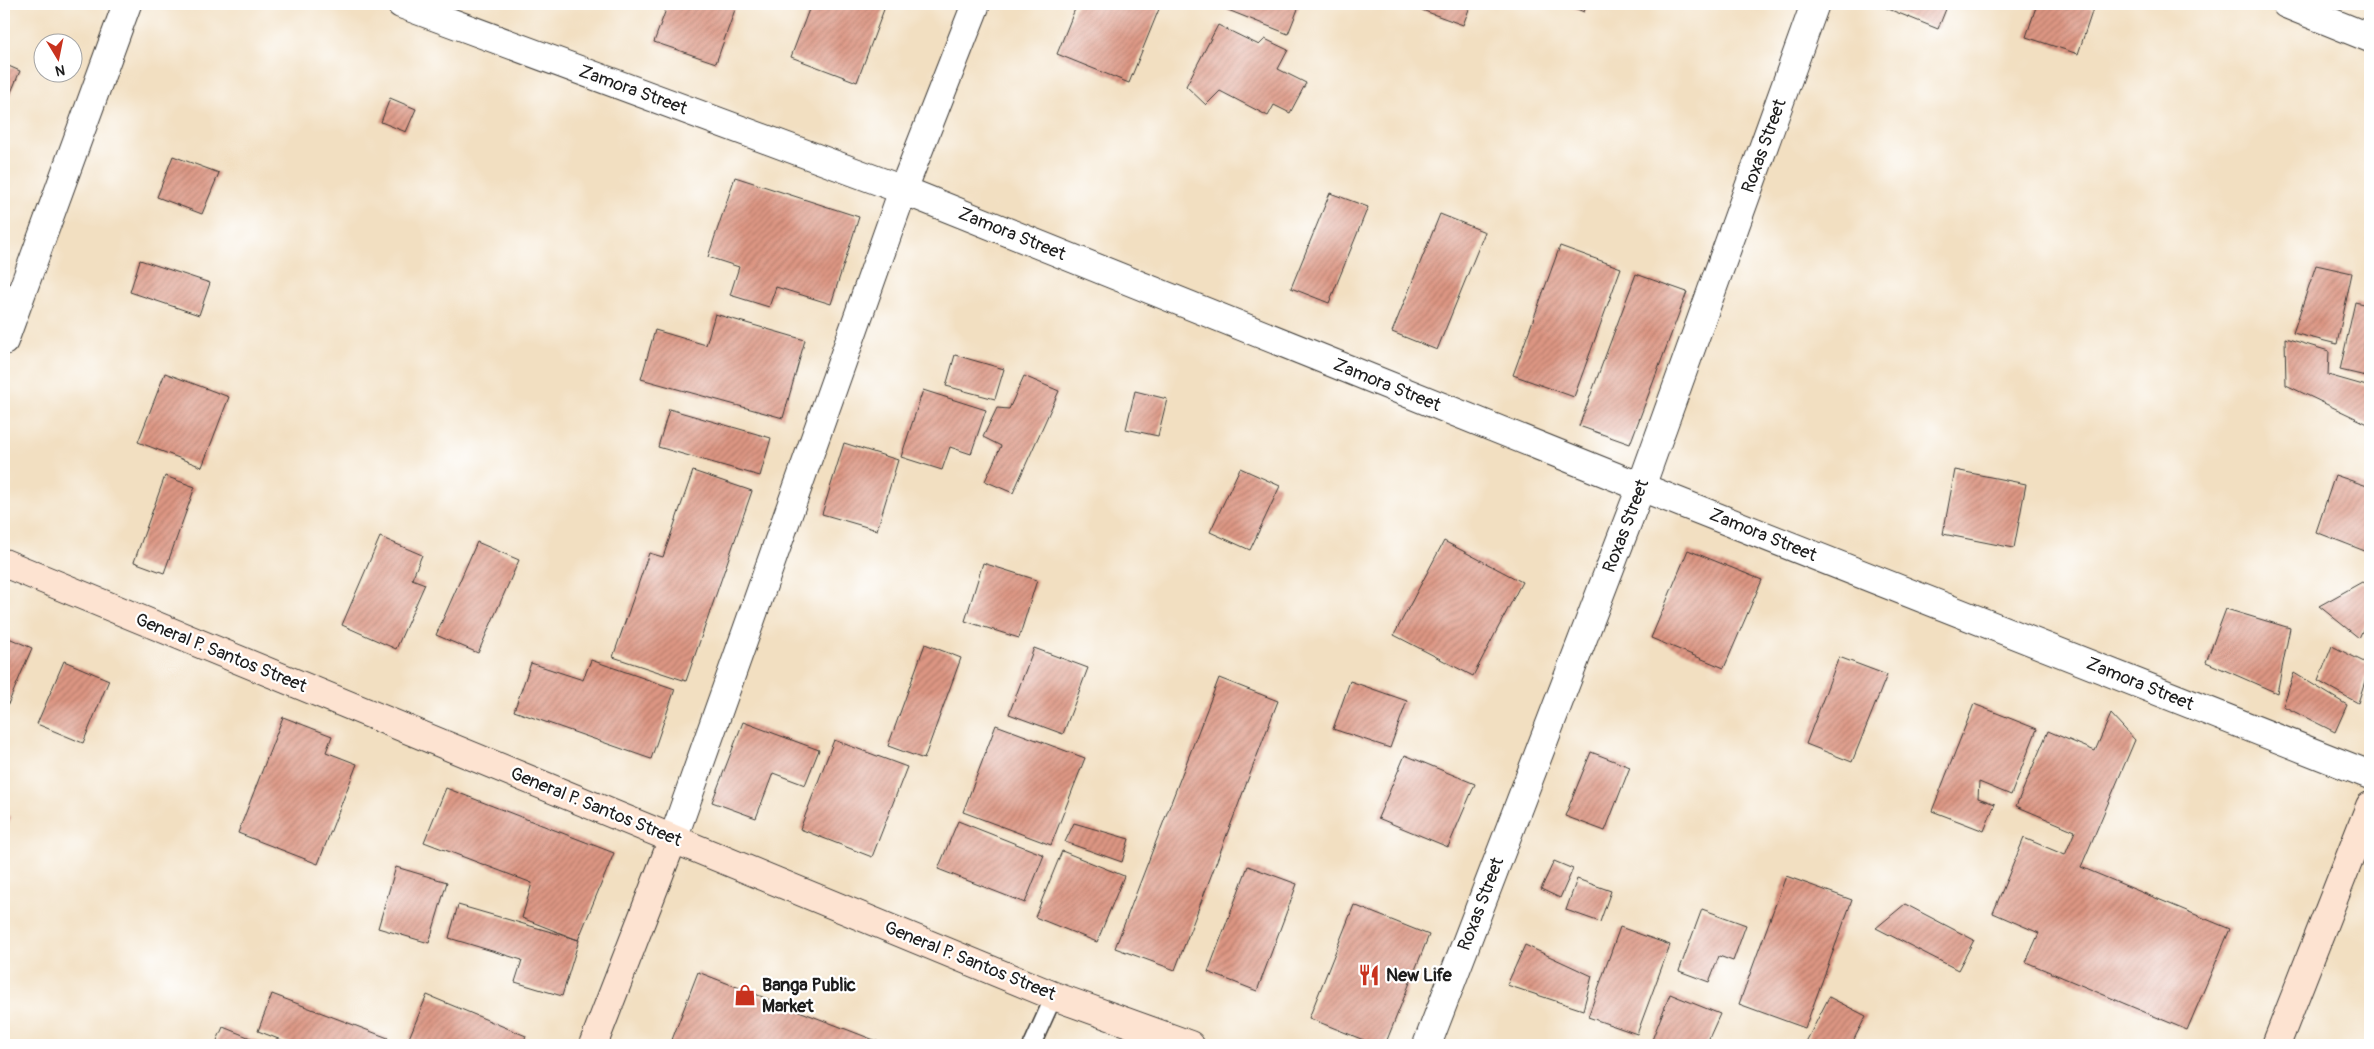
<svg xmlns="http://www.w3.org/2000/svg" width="2374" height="1049" font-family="Pangolin,sans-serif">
	<defs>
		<pattern id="building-hatch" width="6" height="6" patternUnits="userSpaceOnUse" patternTransform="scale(1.25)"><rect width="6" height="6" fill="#dd9683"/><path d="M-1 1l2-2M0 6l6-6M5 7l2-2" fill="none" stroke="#b27a6a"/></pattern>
	</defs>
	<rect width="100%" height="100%" fill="#fff"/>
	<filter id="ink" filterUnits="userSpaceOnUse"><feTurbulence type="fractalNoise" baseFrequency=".02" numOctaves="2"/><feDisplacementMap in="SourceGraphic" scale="10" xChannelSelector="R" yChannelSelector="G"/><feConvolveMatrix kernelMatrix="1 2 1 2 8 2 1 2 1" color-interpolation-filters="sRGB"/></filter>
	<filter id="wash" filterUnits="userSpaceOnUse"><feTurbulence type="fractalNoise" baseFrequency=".0096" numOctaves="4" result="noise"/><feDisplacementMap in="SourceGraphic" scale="20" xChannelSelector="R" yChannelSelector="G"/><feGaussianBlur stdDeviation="1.12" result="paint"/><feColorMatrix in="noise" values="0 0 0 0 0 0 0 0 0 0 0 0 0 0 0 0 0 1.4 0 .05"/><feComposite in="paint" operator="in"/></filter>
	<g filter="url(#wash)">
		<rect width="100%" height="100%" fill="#f2dfc1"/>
		<g id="blocks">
			<g fill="url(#building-hatch)">
				<path d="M668,4H737L716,63L654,42Z"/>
				<path d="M811,4H886L857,82L791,57Z"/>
				<path d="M1077,4H1145L1159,9L1129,83L1057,54Z"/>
				<path d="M1213,4H1300L1288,34Z"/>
				<path d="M1412,4H1471L1463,25L1411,6Z"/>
				<path d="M1565,4H1587L1584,12Z"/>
				<path d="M1888,4H1948L1938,29L1886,8Z"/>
				<path d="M2037,4H2077L2093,9L2078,54L2026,37Z"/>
				<path d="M1218,25L1259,45L1265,39L1288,50L1278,69L1306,83L1290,113L1274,105L1268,116L1220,91L1206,105L1186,86Z"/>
				<path d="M4,64L20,71L4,109Z"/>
				<path d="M390,98L416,109L406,132L381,122Z"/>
				<path d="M173,156L219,173L202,214L157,197Z"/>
				<path d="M735,177L859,217L831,304L776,287L769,307L730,295L739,267L708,257Z"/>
				<path d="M1330,193L1368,207L1329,303L1291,288Z"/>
				<path d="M1440,214L1485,232L1437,350L1392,332Z"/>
				<path d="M1560,246L1621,268L1574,397L1513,375Z"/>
				<path d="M140,260L210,283L199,315L130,292Z"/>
				<path d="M2316,265L2352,273L2337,344L2293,333Z"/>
				<path d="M1636,274L1687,292L1630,444L1579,426Z"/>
				<path d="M2355,302L2367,305L2364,350L2370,352V377L2340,370Z"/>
				<path d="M715,314L805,340L783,418L641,379L655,330L706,345Z"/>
				<path d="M2285,338L2329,351L2328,375L2370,387V425L2286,385Z"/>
				<path d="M955,355L1004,369L995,399L946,386Z"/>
				<path d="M165,373L229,397L202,467L138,442Z"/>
				<path d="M1024,376L1059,391L1013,493L985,481L1001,446L983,437L997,408L1009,409Z"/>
				<path d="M923,390L986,410L971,454L950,447L942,470L901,457Z"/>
				<path d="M1135,391L1167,399L1158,436L1126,429Z"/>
				<path d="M669,409L771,438L760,476L658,447Z"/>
				<path d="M844,443L898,460L877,530L822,514Z"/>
				<path d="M1240,468L1280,486L1250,550L1210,532Z"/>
				<path d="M1955,470L2026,484L2014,548L1943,534Z"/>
				<path d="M693,471L752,491L686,681L613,657L649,553L663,557Z"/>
				<path d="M2335,475L2370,487V553L2316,532Z"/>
				<path d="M165,476L195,487L164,573L134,562Z"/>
				<path d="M380,537L422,555L412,579L425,584L396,649L342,625Z"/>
				<path d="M1444,541L1522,582L1473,676L1394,635Z"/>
				<path d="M477,542L519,560L478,653L436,635Z"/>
				<path d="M1688,550L1762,580L1724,668L1651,638Z"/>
				<path d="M983,563L1037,580L1019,638L965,621Z"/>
				<path d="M2362,582L2370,587V615L2359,638L2319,606Z"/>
				<path d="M2226,609L2290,628L2277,693L2206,662Z"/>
				<path d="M4,636L32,648L6,709L4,708Z"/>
				<path d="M925,644L961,658L924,759L888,746Z"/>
				<path d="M2332,646L2370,665L2358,703L2318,681Z"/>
				<path d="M1034,648L1088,668L1063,734L1009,714Z"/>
				<path d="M1839,657L1887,675L1852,762L1806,744Z"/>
				<path d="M591,660L675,689L651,759L514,711L531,663L583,680Z"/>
				<path d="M64,661L109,680L83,743L37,724Z"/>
				<path d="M2294,673L2347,705L2335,732L2283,706Z"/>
				<path d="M1219,678L1278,701L1175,970L1115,948Z"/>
				<path d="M1350,681L1407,701L1390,748L1333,729Z"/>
				<path d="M1974,704L2037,729L2011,795L1979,782L1978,798L1995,804L1984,831L1932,811Z"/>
				<path d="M2111,714L2135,740L2081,867L2230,929L2187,1030L2026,962L2039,933L1993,913L2024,838L2065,855L2075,831L2016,806L2048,731L2095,751Z"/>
				<path d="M283,717L332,736L326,752L357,764L318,864L238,833Z"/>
				<path d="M743,722L819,750L805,785L773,773L756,818L712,802Z"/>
				<path d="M996,725L1085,758L1051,845L963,812Z"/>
				<path d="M834,740L907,767L872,857L800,829Z"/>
				<path d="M1591,752L1630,767L1605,831L1565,816Z"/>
				<path d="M1405,755L1475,784L1448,847L1378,818Z"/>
				<path d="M446,788L614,853L578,940L522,918L532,883L424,842Z"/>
				<path d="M4,814L11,817L4,835Z"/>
				<path d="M958,821L1044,855L1025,903L938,869Z"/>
				<path d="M1074,823L1129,839L1122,862L1065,842Z"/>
				<path d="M1062,851L1124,876L1097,942L1035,917Z"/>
				<path d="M1554,861L1573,869L1560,898L1541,889Z"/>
				<path d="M1248,866L1297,884L1257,991L1208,972Z"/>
				<path d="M396,867L447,882L429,943L378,928Z"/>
				<path d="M1786,876L1852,900L1805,1028L1739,1004Z"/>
				<path d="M1577,879L1611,891L1600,922L1566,910Z"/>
				<path d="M1905,904L1974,940L1958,970L1876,928Z"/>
				<path d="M458,905L579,940L562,996L515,982L522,960L449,938Z"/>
				<path d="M1354,905L1429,935L1385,1045H1376L1309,1018Z"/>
				<path d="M1702,909L1746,925L1733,961L1719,956L1709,982L1679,971Z"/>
				<path d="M1620,927L1670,945L1637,1034L1588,1017Z"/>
				<path d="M1525,945L1592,976L1583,1010L1507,985Z"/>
				<path d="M698,972L887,1045H670Z"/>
				<path d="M272,994L388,1038L385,1045H294L258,1031Z"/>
				<path d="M1670,994L1720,1014L1706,1045H1650Z"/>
				<path d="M427,995L526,1036L522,1045H427L409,1038Z"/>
				<path d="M1829,997L1866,1016L1851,1045H1812L1806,1042Z"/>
				<path d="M223,1027L268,1045H215Z"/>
			</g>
		</g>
	</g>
	<g filter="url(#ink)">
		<use href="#blocks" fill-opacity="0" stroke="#3c3935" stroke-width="1"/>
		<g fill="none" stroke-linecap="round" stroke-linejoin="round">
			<g stroke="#3c3935" stroke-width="19">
				<path id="lane" d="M1032,1045L1054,996"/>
			</g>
			<g stroke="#3c3935" stroke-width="30">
				<g id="street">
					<path d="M401,4L903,190L1641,487L2370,775"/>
					<path d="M2286,4L2370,38"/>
					<path d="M4,341L127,4"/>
					<path d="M673,839L903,190L976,4"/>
					<path d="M1427,1045L1641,487L1815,4"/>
				</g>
			</g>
			<g stroke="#3c3935" stroke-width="30">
				<g id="secondary">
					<path d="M4,563L1054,996L1190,1045"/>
					<path d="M593,1045L673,839"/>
					<path d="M2276,1045L2370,806"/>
				</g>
			</g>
			<use href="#lane" stroke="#fff" stroke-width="16"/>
			<use href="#street" stroke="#fff" stroke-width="28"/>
			<use href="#secondary" stroke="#fde3d1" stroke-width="28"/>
		</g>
	</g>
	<defs>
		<g id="restaurant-bare" transform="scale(1.725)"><path d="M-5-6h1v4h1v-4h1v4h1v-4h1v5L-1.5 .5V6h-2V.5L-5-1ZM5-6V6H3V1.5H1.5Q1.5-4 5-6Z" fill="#c8321e" stroke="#fff" stroke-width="2.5" paint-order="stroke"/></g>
		<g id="shop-bare" transform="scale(1.725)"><path d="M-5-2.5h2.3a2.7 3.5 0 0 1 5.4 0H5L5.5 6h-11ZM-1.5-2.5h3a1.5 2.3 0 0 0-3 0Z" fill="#c8321e" stroke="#fff" stroke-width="2.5" paint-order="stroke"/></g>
	</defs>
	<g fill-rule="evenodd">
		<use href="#restaurant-bare" x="1369" y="975"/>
		<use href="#shop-bare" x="745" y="995"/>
	</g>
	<g text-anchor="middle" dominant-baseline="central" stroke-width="4.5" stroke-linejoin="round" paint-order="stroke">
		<g font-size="18" fill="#1c1c1c" stroke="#fff">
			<text transform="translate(633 90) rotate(20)">Zamora Street</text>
			<text transform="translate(1764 146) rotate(-70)">Roxas Street</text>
			<text transform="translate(1012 234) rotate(22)">Zamora Street</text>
			<text transform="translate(1387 385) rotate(22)">Zamora Street</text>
			<text transform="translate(1626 526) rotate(-69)">Roxas Street</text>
			<text transform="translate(1763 535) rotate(22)">Zamora Street</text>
			<text transform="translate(221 653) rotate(22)">General P. Santos Street</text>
			<text transform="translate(2140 684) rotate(22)">Zamora Street</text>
			<text transform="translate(596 807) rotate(22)">General P. Santos Street</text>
			<text transform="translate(1481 904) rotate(-69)">Roxas Street</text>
			<text transform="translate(970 961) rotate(22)">General P. Santos Street</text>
		</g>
		<g font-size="18" font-weight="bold" fill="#1c1c1c" stroke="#fff" text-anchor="start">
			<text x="1386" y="975">New Life</text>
			<text x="762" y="985">Banga Public<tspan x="762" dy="21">Market</tspan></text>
		</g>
	</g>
	<rect width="2374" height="1049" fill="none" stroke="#fff" stroke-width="20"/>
	<g transform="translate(58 58) rotate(170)"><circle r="24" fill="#ffffff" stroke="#a4a4a4"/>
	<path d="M0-4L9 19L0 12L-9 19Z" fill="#c8321e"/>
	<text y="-8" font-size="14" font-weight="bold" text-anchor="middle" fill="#1c1c1c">N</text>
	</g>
</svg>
